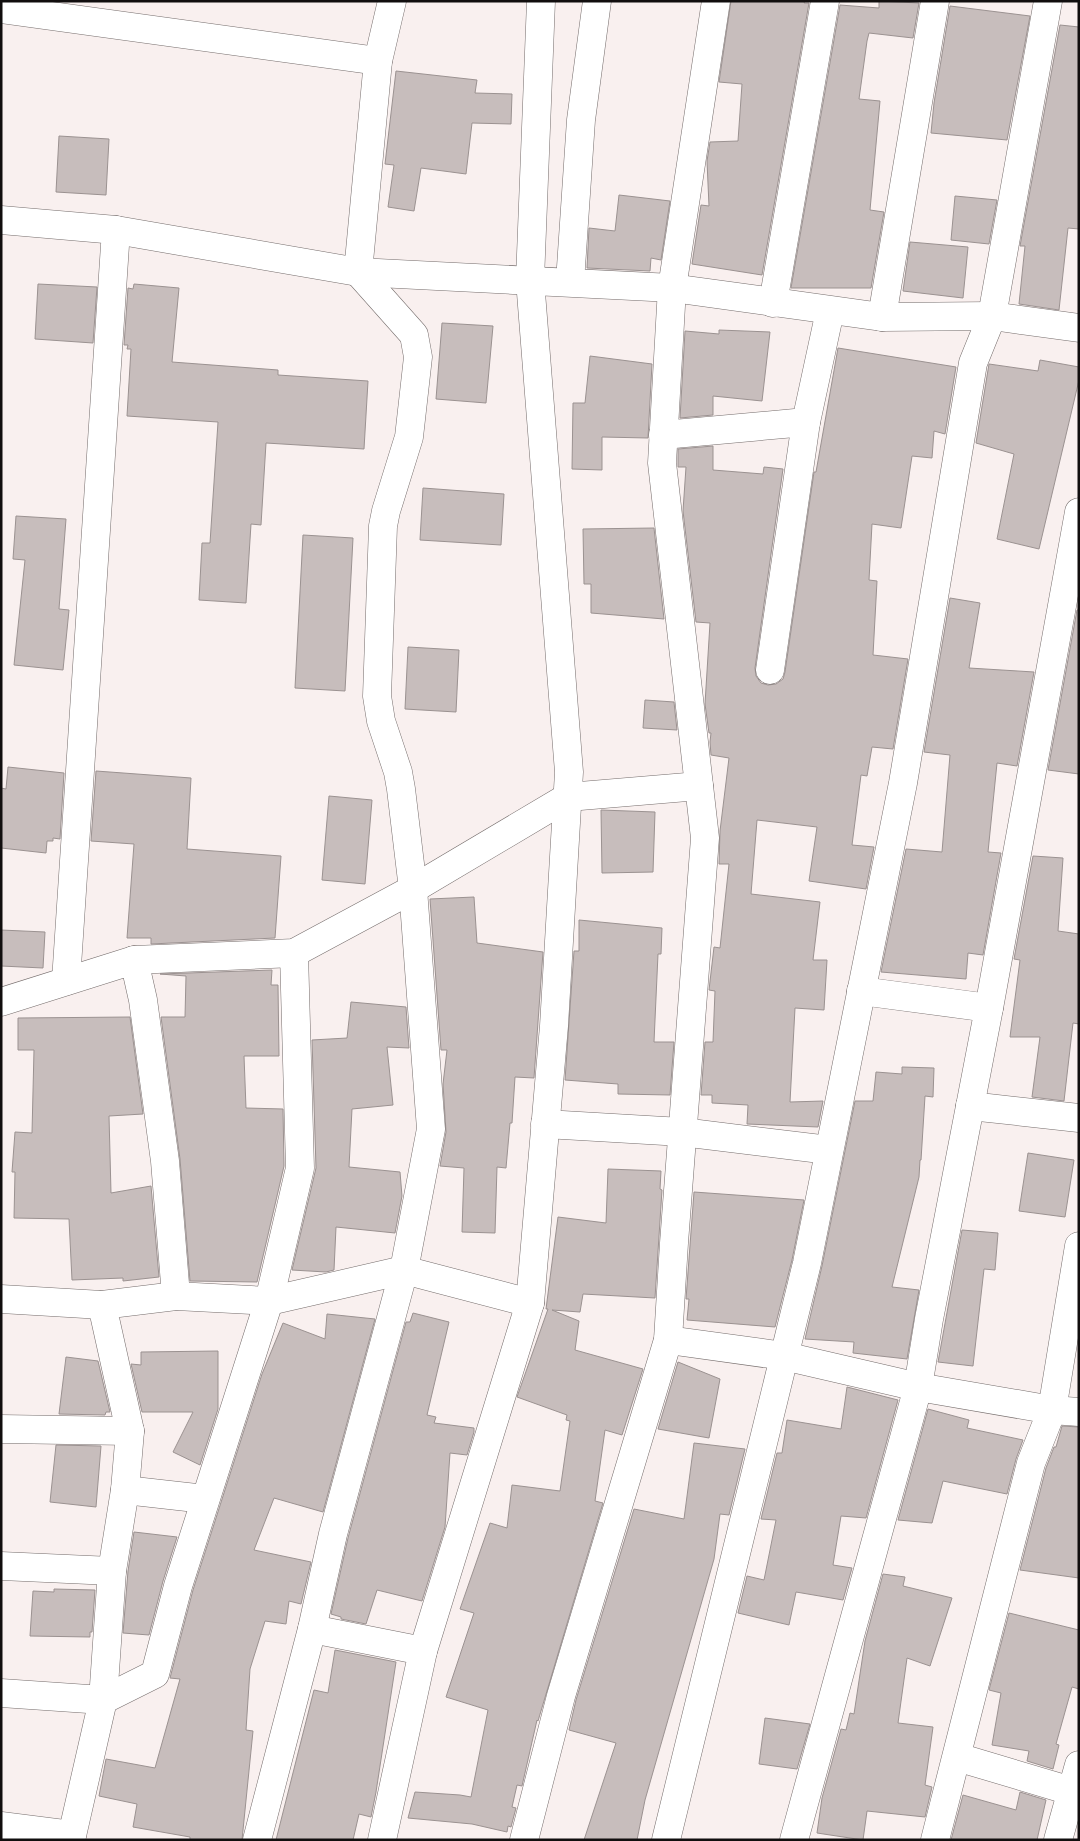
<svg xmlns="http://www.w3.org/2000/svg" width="1080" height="1841" font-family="'Titillium Web',sans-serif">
	<rect width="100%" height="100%" fill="#f9f0ef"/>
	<g fill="#c7bdbc" stroke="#9b9291">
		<path d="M731,1H805L804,3H809L762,275L692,264L701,205L709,206L707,161L710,142L738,141L742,84L719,82Z"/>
		<path d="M879,1L919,3L913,38L869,33L867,41L859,99L880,101L870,210L884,212L871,288H791L840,5L879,8Z"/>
		<path d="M950,6L1030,16L1007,140L931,133L934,103Z"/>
		<path d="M1060,25L1079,27V229L1068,228L1059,310L1019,304L1025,246H1020Z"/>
		<path d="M396,71L477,80L475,93L512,94L511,124L472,123L466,174L421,168L414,211L388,207L394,165L385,164Z"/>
		<path d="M59,136L109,139L106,195L56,192Z"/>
		<path d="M619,195L670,201L661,260L651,258L650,271L587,268L589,228L615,231Z"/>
		<path d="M955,196L997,200L989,244L951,240Z"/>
		<path d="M910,242L968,247L963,298L903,291Z"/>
		<path d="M38,284L97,287L93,343L35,339Z"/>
		<path d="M134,284L179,288L172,362L278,370V375L368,381L364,449L266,443L261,525L251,524L246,603L199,600L202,543H210L218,422L127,416L131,349H127L128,345H124L128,288L133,289Z"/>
		<path d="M442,323L493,326L486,403L436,399Z"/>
		<path d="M719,330L770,332L762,401L713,396V415L680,418L685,331L719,334Z"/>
		<path d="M838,348L956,367L945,434L934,431L932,458L912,456L901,528L872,524L869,580L877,581L873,655L908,659L893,749L872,747L867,776L861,775L852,845L874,847L866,889L809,881L817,827L757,820L751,894L820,902L813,960H827L824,1010L795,1008L790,1102L823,1101L818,1127L747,1124L748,1105L712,1103V1095H701L705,1042H713L715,991L709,990L714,947L720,948L729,864H719L720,831L729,758L711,755L710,742L711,733H709L705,704L710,623L696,622L683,511L686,467H678V449L713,446V470L763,474L764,467L783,469L755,668L756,676L761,683L768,685L776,684L783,679L785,672L814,472H816Z"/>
		<path d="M590,356L652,364L648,438L602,437V470L572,469L573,403H585Z"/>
		<path d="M1040,360L1079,367V380L1039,549L997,539L1014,454L976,443L989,364L1038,371Z"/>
		<path d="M423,488L504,494L501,545L420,540Z"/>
		<path d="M16,516L66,519L59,609L69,610L63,670L14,665L25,560L13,559Z"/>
		<path d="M654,528L664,619L591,613V584H584L583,529Z"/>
		<path d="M303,535L353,538L345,691L295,688Z"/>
		<path d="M950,598L980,603L969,668L1034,672L1017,766L997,763L988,852L1001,853L983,955L968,953L966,979L881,972L906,849L942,852L950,755L924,752Z"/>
		<path d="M1077,610H1079V774L1048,770Z"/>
		<path d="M408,647L459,650L456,712L405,709Z"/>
		<path d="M645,700L674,702L677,730L643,728Z"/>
		<path d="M8,767L64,773L60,839L53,838V841H47L46,853L1,848V788L6,789Z"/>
		<path d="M96,771L191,778L187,849L281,856L275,938L151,944V938H127L134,844L91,841Z"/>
		<path d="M329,796L372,800L365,884L322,880Z"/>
		<path d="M601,810L655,812L653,872L602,873Z"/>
		<path d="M1033,856L1063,858L1058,931L1079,934V1024L1073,1023L1064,1101L1032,1097L1040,1037H1010L1020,960L1014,959Z"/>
		<path d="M474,897L477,943L543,952L534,1078L515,1077L512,1123H510L506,1168L497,1167L495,1233L462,1232L464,1168L440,1166L446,1132L443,1084L447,1050H441L430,899Z"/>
		<path d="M579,920L662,928L661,954H658L654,1042H674L670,1095L618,1094V1084L565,1080L574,951H579Z"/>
		<path d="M1,930L45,932L43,968L1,966Z"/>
		<path d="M272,970L271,985H278L279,1056H244L246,1108L283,1109L284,1166L257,1282L190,1281L180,1159L161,1017H185L186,976L160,974Z"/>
		<path d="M351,1002L406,1007L409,1048L387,1047L393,1105L352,1109L349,1167L400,1172L402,1196L395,1233L336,1227L334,1270L326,1272L292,1270L316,1168L312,1040L347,1038Z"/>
		<path d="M130,1017L143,1114L109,1116L111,1193L151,1186L159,1277L123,1281V1278L72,1280L69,1219L14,1218L15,1172H12L15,1132L32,1133L34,1050H18V1018Z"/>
		<path d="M902,1067L934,1068L933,1097L925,1096L921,1160H920L919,1177L892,1287L919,1290L907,1359L853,1353L854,1342L805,1339L822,1266L855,1101H873L876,1072L902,1074Z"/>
		<path d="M1028,1153L1074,1160L1065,1217L1019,1211Z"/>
		<path d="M608,1169L661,1171L660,1189L662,1190L655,1298L583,1294L580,1312L552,1310L579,1321L575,1350L643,1369L622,1435L605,1430L595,1501L603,1503L538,1721L537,1720L522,1786L517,1785L512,1807L516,1808L511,1827L508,1826L507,1832L472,1824L408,1818L415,1792L460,1795L471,1797L488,1710L446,1697L474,1613L460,1609L490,1523L507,1528L512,1485L560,1491L570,1421L566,1420L567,1415L517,1397L548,1309H546L558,1217L606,1223Z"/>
		<path d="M694,1192L804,1200L792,1260L775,1327L687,1320L689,1299H686Z"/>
		<path d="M962,1230L998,1233L995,1270L984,1269L973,1366L938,1362Z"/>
		<path d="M413,1313L449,1322L427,1415L436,1417L434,1423L474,1428V1432L467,1455L450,1453L445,1527L422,1601L377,1590L366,1624L341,1619V1617L331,1614L348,1538L406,1322H410Z"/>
		<path d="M327,1314L375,1319L323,1512L274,1498L254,1550L311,1562L301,1604L289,1601L286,1624L265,1621L250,1669L246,1730L253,1731L242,1840H190V1837L133,1827L137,1804L99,1796L106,1759L155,1768L180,1679L170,1678L193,1590L262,1374L283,1323L325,1339Z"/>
		<path d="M218,1351V1409L200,1465L173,1452L193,1412H142L131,1364L141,1365V1352Z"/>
		<path d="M66,1357L98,1361L110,1412H106L105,1415L59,1414Z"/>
		<path d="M678,1362L720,1379L709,1438L658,1429Z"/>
		<path d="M847,1387L898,1400L866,1518L841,1516L833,1565L852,1568L843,1600L796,1592L789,1625L738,1613L747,1576L764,1580L776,1520L761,1519L777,1453H782L787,1420L841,1429Z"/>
		<path d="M928,1409L969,1420L967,1428L1023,1440L1016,1459L1007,1494L943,1481L932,1523L898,1520Z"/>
		<path d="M1062,1426L1079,1427V1578L1020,1570L1046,1468L1054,1447H1056Z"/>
		<path d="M694,1443L745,1449L729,1515L720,1514L714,1559L645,1800L637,1840H584L616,1743L569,1730L576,1700L634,1509L684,1519Z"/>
		<path d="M56,1445L101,1446L96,1507L50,1502Z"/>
		<path d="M134,1532L177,1537L163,1581L149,1635L123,1633L128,1571Z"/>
		<path d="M883,1574L905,1577L903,1586L952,1598L930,1666L907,1658L898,1723L933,1727L925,1785L932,1787L925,1817L867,1811L863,1840L817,1833L822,1798L841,1729L846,1730L850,1713L854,1714L865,1641Z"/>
		<path d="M54,1589L95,1590L92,1632H90V1637L30,1636L33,1591L54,1592Z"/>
		<path d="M1009,1613L1079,1630V1689L1072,1687L1056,1744L1059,1745L1053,1769L1027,1761L1029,1751L992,1745L1001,1693L989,1690Z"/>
		<path d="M335,1650L396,1662L376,1792L371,1817L359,1814L353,1840H276L314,1690L328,1693Z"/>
		<path d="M765,1718L810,1724L797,1769L759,1764Z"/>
		<path d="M1020,1792L1046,1800L1037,1840H951L963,1795L1016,1810Z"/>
	</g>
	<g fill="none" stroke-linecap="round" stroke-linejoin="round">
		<g stroke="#756d6c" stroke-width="29">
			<g id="street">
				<path d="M1,9L378,61"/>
				<path d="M1,220L116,230L358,272L672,288L882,317L992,316L1079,328"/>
				<path d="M570,282L581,120L597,1"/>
				<path d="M773,303L825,1"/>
				<path d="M882,317L935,1"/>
				<path d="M663,435L806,422"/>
				<path d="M770,670L806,422L830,311"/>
				<path d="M134,960L294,953L413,889L568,797L699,786"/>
				<path d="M66,981L116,230"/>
				<path d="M861,991L989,1008"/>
				<path d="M1,1002L134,960L143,1000L165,1161L176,1296"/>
				<path d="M970,1106L1079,1118"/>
				<path d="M545,1124L682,1132L829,1150"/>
				<path d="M1,1299L102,1305"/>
				<path d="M668,1340L784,1356L918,1387L1052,1410L1079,1412"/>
				<path d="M1,1429L130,1431"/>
				<path d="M125,1490L205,1499"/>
				<path d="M1,1566L112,1571"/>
				<path d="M312,1629L423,1651"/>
				<path d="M1,1693L103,1700L155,1674L178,1586L269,1301L300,1168L294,953"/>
				<path d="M957,1757L1071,1791"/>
				<path d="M1,1826L72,1835"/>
				<path d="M71,1840L103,1700L112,1571L125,1490L130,1431L102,1305L176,1296L269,1301L404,1270L530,1303"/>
				<path d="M257,1840L312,1629L333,1534L404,1270L431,1129L413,889L401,789L398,772L381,721L377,696L383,526L386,511L409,437L418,357L414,335L358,272L378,61L392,1"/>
				<path d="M382,1840L423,1651L530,1303L554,1026L569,772L530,280L541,1"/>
				<path d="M524,1840L561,1696L668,1340L674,1243L705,838L662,463L672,288L716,1"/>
				<path d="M666,1840L807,1263L903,783L973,363L992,316L1048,1"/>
				<path d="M794,1840L918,1387L929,1319L989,1008L1079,512"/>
				<path d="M935,1840L1031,1463L1052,1410L1079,1246"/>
				<path d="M1058,1840L1079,1765"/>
			</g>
		</g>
		<use href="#street" stroke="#fff" stroke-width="28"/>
	</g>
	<rect width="1080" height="1841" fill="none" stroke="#110e0e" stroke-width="5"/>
</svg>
